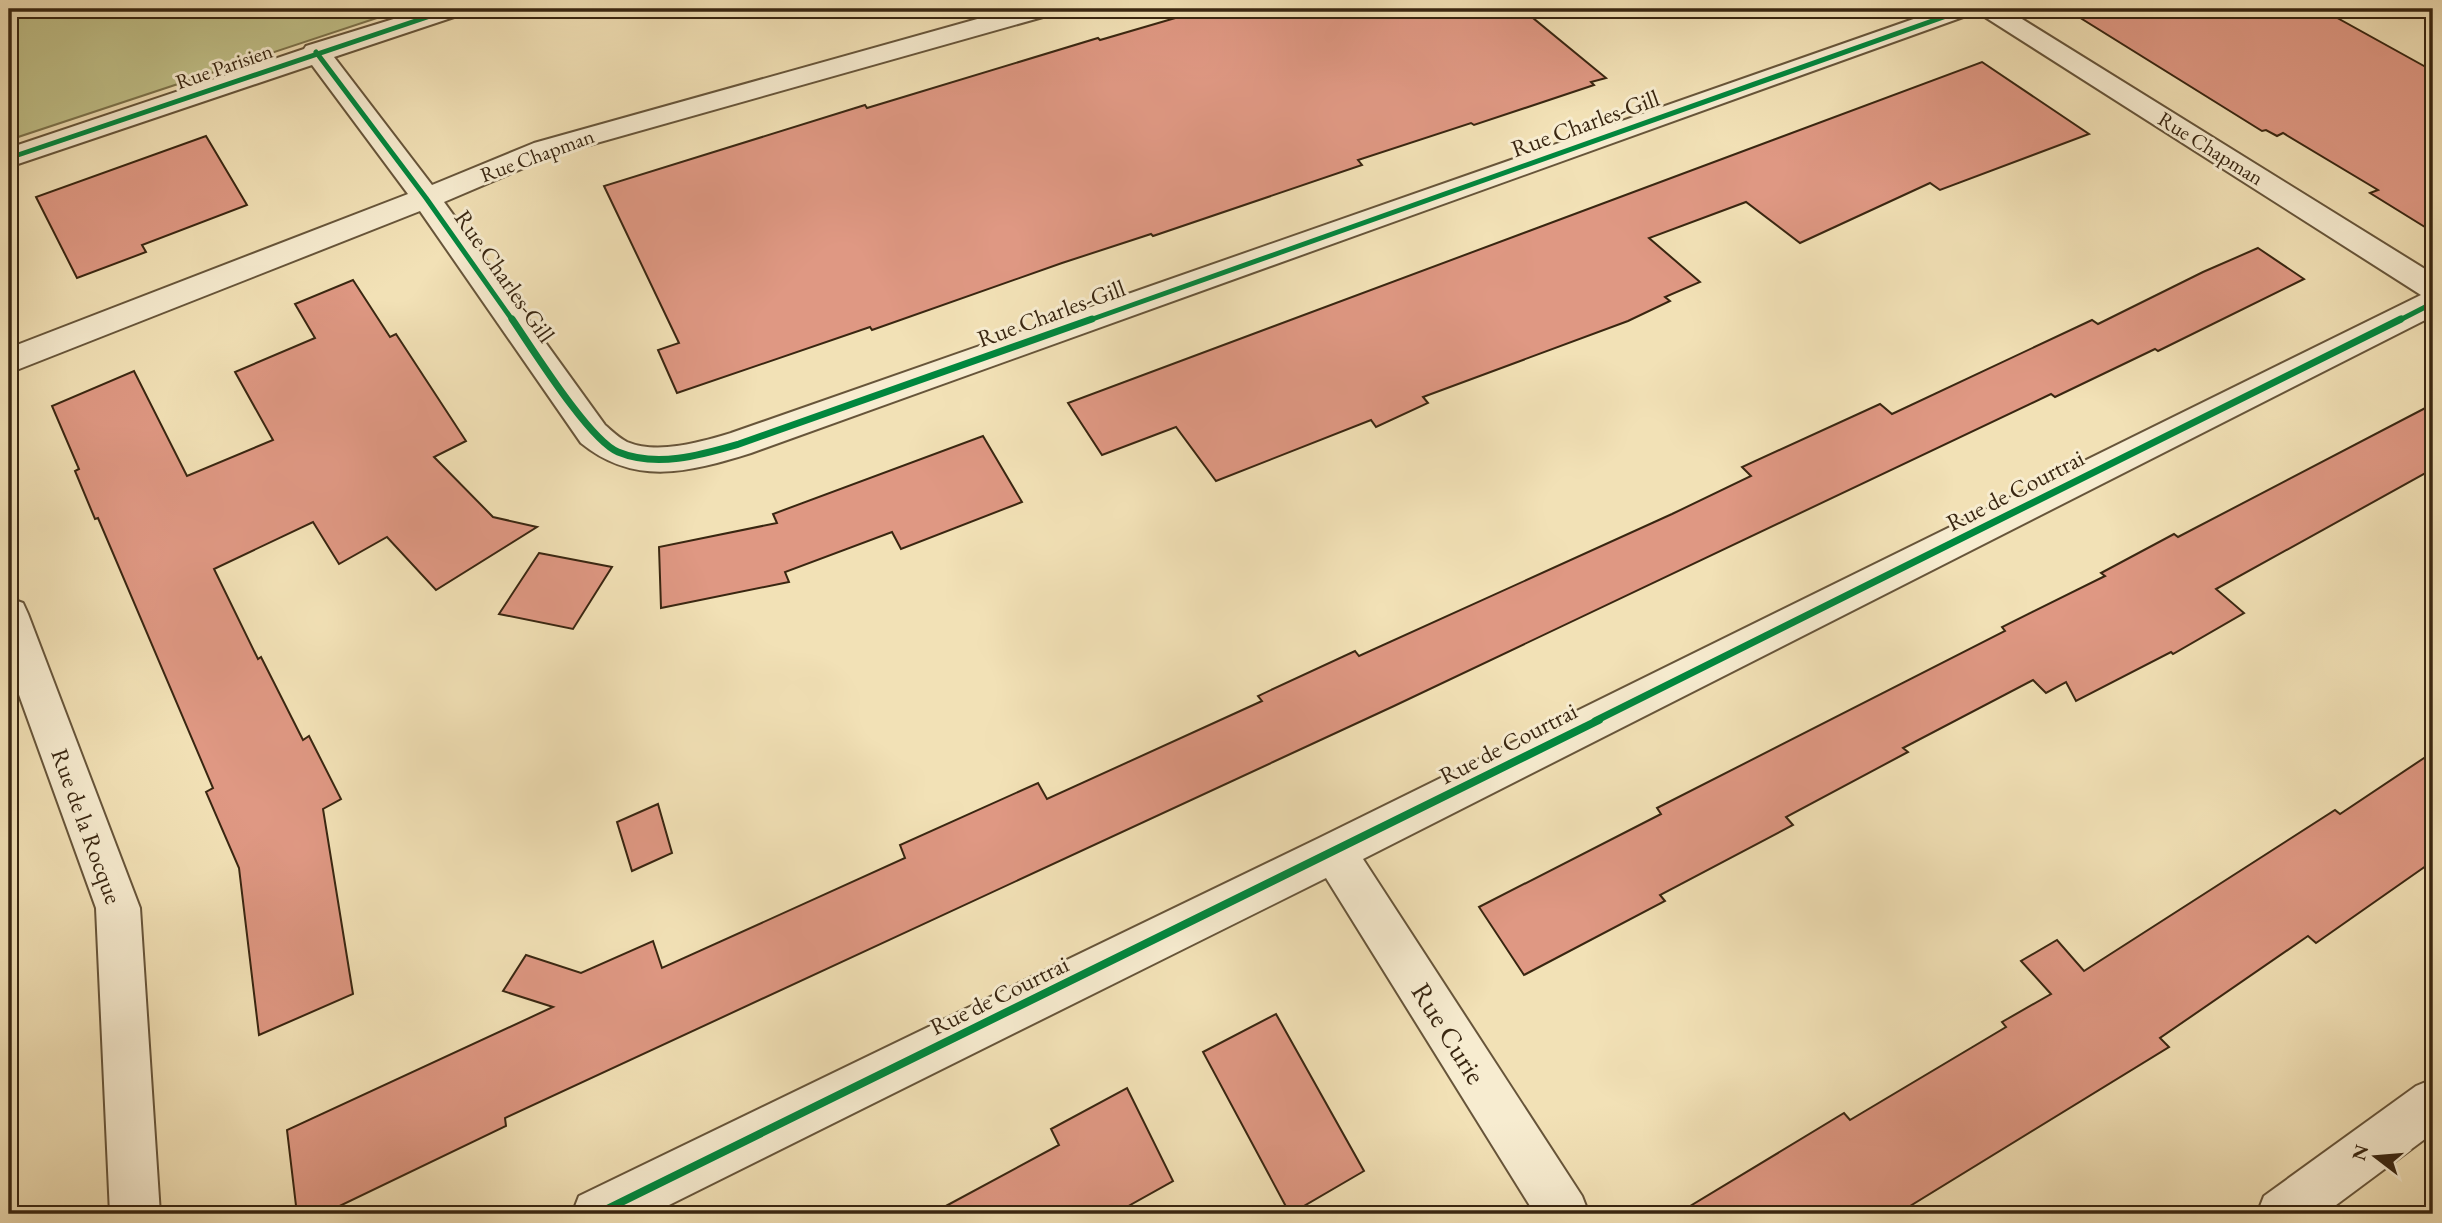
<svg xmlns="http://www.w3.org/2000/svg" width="2442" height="1223" font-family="'EB Garamond',serif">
	<rect width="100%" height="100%" fill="#f2e1b6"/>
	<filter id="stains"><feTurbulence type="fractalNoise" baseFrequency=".00286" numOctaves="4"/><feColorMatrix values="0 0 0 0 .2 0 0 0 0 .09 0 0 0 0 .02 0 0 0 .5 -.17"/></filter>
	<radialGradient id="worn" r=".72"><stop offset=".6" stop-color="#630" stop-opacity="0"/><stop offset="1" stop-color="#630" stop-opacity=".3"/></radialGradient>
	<path fill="#c1c189" stroke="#7d744d" stroke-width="2" d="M9,9H404L9,140Z"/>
	<g fill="#df9883" stroke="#392611" stroke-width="2">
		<path d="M1206,9H1522L1606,78L1591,82L1594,85L1474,125L1471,123L1358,160L1362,165L1153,236L1151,234L1062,263L872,330L870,327L677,393L658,350L679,343L604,186L865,105L867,108L1098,38L1100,40Z"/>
		<path d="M2066,9H2321L2433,71V232L2370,193L2378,190L2283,133L2277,136L2266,130L2262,131Z"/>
		<path d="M1982,62L2089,134L1940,190L1930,183L1800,243L1746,202L1649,238L1700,282L1665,297L1670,301L1628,321L1423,397L1428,403L1376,427L1371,420L1216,481L1176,427L1102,455L1068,403Z"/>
		<path d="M206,136L247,205L142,245L146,252L77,278L36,197Z"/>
		<path d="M2258,248L2304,279L2158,351L2155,349L2055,397L2051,394L1394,706L505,1118L506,1126L323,1214H297L287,1130L553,1007L503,991L526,955L581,973L653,941L662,968L905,858L900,845L1038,783L1047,799L1262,701L1258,696L1355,651L1359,656L1672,514L1751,476L1742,467L1880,404L1892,414L2092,320L2098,324L2203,272Z"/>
		<path d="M353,280L390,337L396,334L466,441L434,457L493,517L537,527L436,590L387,537L339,564L313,522L214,569L258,659L261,657L303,740L309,736L341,799L323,809L353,994L259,1035L239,868L206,792L213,788L98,518L95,519L75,471L79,469L52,406L134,371L187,476L273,440L235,372L315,338L295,304Z"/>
		<path d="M2433,404V469L2216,589L2244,613L2173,654L2171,652L2076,701L2066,682L2046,693L2033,680L1903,748L1908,752L1786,817L1793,825L1660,895L1665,901L1524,975L1479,907L1661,814L1657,808L2005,631L2002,627L2105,576L2101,573L2174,534L2178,537Z"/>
		<path d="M983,436L1022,502L901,549L892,532L785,572L789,582L661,608L659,547L777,523L773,514Z"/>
		<path d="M539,553L612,567L573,629L499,614Z"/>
		<path d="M2433,752V861L2316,943L2308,936L2160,1038L2169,1047L1897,1214H1677L1844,1113L1850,1120L2006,1027L2002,1022L2051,994L2021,961L2057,940L2084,971L2335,810L2340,814Z"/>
		<path d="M658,804L672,853L632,871L617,822Z"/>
		<path d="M1276,1014L1364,1171L1290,1214L1203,1052Z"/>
		<path d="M1127,1088L1173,1181L1114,1214H931L1059,1145L1051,1129Z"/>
	</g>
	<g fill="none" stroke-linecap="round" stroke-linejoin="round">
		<g stroke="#67553a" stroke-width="4">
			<g id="minor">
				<path d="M426,9H464L460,15L334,57L432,185L534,143L1013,9H1054L1050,15L554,155L444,202L605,425C612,431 619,438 627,442C658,455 701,442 731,433L1942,9H2006L2433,274V316L1363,859L1582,1196L1589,1214H1535L1326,878L651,1214H572L579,1196L1319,838L2421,295L1977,12L751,453C690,472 635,487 581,443L420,211L9,373V348L408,194L312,65L9,167V148L304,49L306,46Z"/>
				<path d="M9,598L23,603L28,614L140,908L160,1214H110L96,908L9,667Z"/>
				<path d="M2433,1079V1133L2324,1214H2257L2264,1196L2416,1086Z"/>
			</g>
		</g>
		<use href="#minor" fill="#f7ecd0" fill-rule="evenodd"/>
		<g stroke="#f7ecd0" stroke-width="9">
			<g id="cycleway-far2">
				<path d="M316,52L426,198L513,321"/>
				<path d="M9,158L451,9"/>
				<path d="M1087,321L1966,9"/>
				<path d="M2398,321L2433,303"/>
			</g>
		</g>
		<g stroke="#f7ecd0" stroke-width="11">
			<g id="cycleway-far1">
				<path d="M512,319C532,348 589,440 618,452C657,468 701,455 739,444L1092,319"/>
				<path d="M1595,721L2401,319"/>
			</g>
		</g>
		<g stroke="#f7ecd0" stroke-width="12">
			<path id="cycleway" d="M597,1214L1599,720"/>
		</g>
		<use href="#cycleway-far2" stroke="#00873e" stroke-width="5"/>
		<use href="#cycleway-far1" stroke="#00873e" stroke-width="7"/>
		<use href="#cycleway" stroke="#00873e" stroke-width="8"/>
	</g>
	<g text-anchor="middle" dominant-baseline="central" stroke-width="6" stroke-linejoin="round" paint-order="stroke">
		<g font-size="21" fill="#392611" stroke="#f7ecd0">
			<text transform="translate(224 66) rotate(-19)">Rue Parisien</text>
			<text transform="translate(2211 148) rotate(32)">Rue Chapman</text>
			<text transform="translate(537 155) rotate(-20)">Rue Chapman</text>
		</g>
		<g font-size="24" fill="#392611" stroke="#f7ecd0">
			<text transform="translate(1585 123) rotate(-20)">Rue Charles-Gill</text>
			<text transform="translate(505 276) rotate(55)">Rue Charles-Gill</text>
			<text transform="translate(1051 313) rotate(-20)">Rue Charles-Gill</text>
			<text transform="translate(2015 490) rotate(-27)">Rue de Courtrai</text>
			<text transform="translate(1508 743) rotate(-27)">Rue de Courtrai</text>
			<text transform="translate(87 826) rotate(70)">Rue de la Rocque</text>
			<text transform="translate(999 995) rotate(-26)">Rue de Courtrai</text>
		</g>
		<g font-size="28" fill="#392611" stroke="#f7ecd0">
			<text transform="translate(1449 1033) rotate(58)">Rue Curie</text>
		</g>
	</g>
	<rect width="2442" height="1223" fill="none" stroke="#f2e1b6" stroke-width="35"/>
	<rect x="10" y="10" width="2421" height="1202" fill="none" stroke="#392611" stroke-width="3.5"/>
	<rect x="18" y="18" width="2407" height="1188" fill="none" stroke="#392611" stroke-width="2"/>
	<g transform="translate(2376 1157) rotate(286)" stroke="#f7ecd0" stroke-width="5" paint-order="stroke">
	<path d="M0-5L12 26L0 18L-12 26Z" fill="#392611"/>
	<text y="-10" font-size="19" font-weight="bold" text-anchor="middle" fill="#392611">N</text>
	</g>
	<rect width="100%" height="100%" filter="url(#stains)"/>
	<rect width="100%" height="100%" fill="url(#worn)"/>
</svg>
